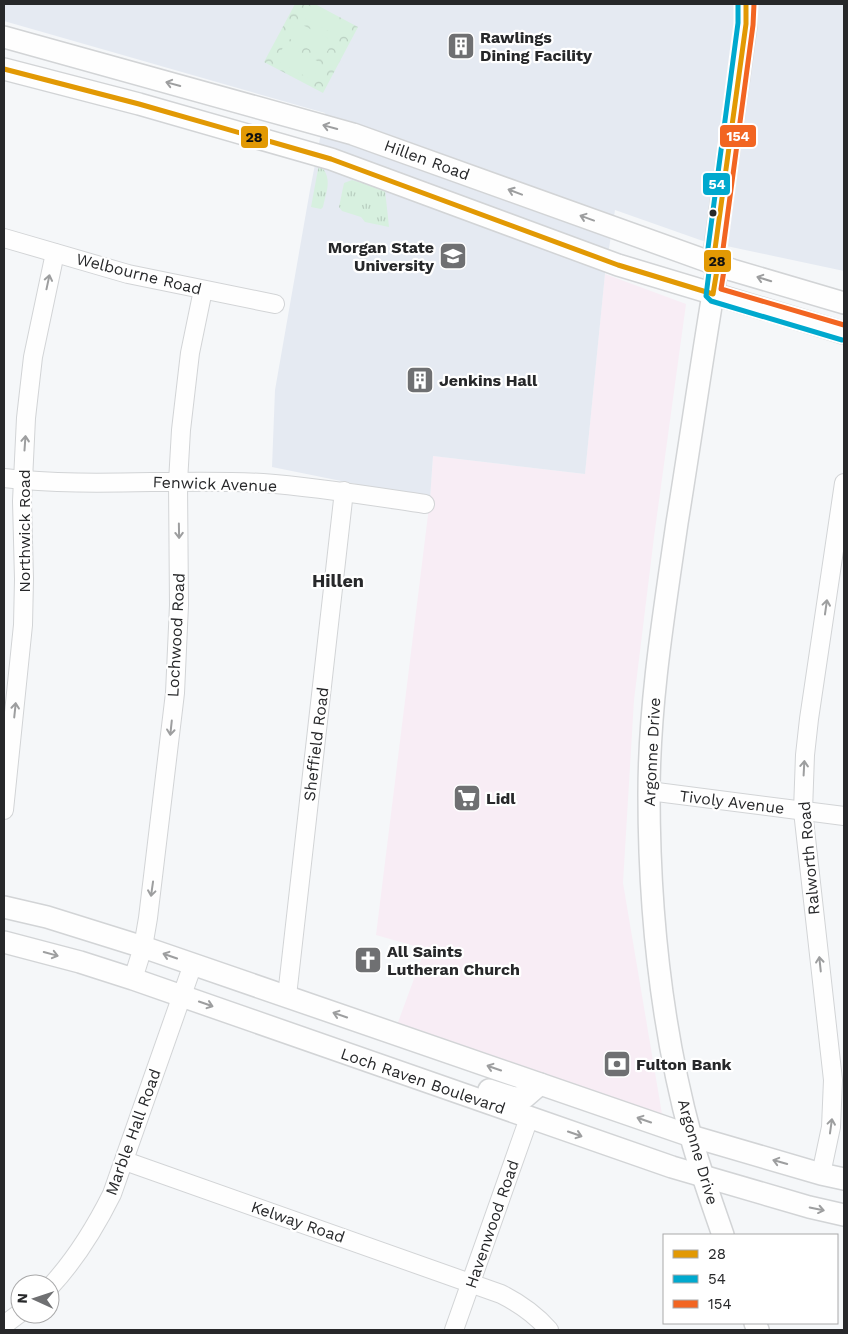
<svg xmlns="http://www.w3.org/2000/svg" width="848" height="1334" font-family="'Work Sans',sans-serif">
	<defs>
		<pattern id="grass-tufts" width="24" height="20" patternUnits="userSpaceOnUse" patternTransform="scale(1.25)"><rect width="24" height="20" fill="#d7f0df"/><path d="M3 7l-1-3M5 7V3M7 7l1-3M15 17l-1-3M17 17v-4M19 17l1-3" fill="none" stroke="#b9cec0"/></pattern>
		<pattern id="forest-crowns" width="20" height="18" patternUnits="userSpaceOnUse" patternTransform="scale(1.25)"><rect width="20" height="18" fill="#d7f0df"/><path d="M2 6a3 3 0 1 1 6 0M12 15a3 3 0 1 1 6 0" fill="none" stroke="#b9cec0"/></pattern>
	</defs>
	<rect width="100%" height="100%" fill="#f5f7f9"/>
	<path fill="#f8edf5" d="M605,274L686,304L654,537L634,700L623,883L662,1114L397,1025L425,949L376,935L430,499L433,456L585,474Z"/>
	<path fill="#e5eaf2" d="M4,4H844V271L703,241L615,210L605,274L585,474L433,456L430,499L272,467L275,390L310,190L325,113L4,21Z"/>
	<g fill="url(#grass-tufts)">
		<path d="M319,164C333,178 327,189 323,207L321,209L311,207Z"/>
		<path d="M352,180L385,190L389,227L365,222L361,217L342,211L339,207L344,183Z"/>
	</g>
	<path fill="url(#forest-crowns)" d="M295,4H315L358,27L323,93L264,62Z"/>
	<g fill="#d7f0df">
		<path d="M306,4L342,22L336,35L300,16Z"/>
		<path d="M297,22L333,41L324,57L288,38Z"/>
		<path d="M285,44L321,63L312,80L276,60Z"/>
	</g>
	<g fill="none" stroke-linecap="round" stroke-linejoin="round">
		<g stroke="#d2d4d6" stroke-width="20">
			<g id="minor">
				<path d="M4,238L128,274L275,304"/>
				<path d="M4,478C89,488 177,478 263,483C317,487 371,496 425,504"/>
				<path d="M649,791L844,816"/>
				<path d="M4,810L23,625L24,579L22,501L26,418L33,357L55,253"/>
				<path d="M133,979L143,947L148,918L175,693L179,605L178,482L181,430L190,353L203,290"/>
				<path d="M287,996L344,491"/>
				<path d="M125,1161L501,1294C519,1303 535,1314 549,1330"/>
				<path d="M821,1174L831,1127L833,1080L803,811L805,755L809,719L844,483"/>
				<path d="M50,1287C76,1259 95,1228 112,1194L193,964"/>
				<path d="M4,1325L20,1313"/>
				<path d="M454,1330L529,1118"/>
			</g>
		</g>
		<g stroke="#d2d4d6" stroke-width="24">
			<g id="major">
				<path d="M4,37L353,134L732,270L844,303"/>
				<path d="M4,69L139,104L331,159L618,265L844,333"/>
				<path d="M4,907L47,917L143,947L691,1136L821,1174L844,1179"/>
				<path d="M4,942L80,962L133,979L672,1167L809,1207L844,1215"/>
				<path d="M489,1090L514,1098L525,1097L540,1084"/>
				<path d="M723,1235C712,1203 700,1170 691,1137C661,1026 649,908 649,794C649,703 664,613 677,523C691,437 703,351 718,264L715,249L746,24V4"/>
				<path d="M755,1323L758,1330"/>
			</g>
		</g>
		<use href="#minor" stroke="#fefefe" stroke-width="18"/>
		<use href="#major" stroke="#fefefe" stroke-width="21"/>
		<g stroke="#fff" stroke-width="9">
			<path id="bus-1" d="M4,69L139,104L331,159L618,265L713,294L718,264L715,249L746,24V4"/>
		</g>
		<g stroke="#fff" stroke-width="9">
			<path id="bus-2" d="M738,4V23L708,248L710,264L706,296L711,301L842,340"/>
		</g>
		<g stroke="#fff" stroke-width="9">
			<path id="bus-3" d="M754,4L753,25L723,249L725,264L721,289L844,325"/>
		</g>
		<use href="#bus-1" stroke="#e29904" stroke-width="5"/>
		<use href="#bus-2" stroke="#00a9ce" stroke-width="5"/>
		<use href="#bus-3" stroke="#f26522" stroke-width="5"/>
	</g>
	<defs><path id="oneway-shaft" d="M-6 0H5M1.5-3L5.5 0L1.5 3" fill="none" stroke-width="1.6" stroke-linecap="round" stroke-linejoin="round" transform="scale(1.25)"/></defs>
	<g stroke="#9d9e9f">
		<use href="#oneway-shaft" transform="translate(173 84) rotate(-165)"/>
		<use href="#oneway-shaft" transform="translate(330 127) rotate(-165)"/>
		<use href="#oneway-shaft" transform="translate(515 192) rotate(-159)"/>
		<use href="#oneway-shaft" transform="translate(587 218) rotate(-160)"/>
		<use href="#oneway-shaft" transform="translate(764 279) rotate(-163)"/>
		<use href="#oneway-shaft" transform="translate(48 282) rotate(-78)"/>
		<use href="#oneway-shaft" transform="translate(25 443) rotate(-86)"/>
		<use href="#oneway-shaft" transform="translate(179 531) rotate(89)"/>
		<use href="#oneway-shaft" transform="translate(826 607) rotate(-82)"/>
		<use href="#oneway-shaft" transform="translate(15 710) rotate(-84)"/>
		<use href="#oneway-shaft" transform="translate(171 728) rotate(96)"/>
		<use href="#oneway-shaft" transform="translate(804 768) rotate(-87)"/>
		<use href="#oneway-shaft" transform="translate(152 889) rotate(98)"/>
		<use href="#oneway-shaft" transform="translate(51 954) rotate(15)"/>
		<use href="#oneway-shaft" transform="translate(170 956) rotate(-161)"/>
		<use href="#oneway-shaft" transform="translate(820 964) rotate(-96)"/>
		<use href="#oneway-shaft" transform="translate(206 1004) rotate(19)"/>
		<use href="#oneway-shaft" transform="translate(340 1015) rotate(-161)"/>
		<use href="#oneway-shaft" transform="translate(494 1068) rotate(-161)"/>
		<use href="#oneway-shaft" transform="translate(644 1120) rotate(-161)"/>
		<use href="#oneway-shaft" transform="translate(831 1126) rotate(-82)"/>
		<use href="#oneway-shaft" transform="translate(575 1134) rotate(19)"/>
		<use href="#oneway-shaft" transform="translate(780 1162) rotate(-164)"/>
		<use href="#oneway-shaft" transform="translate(817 1209) rotate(12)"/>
	</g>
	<defs>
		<g id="building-square" transform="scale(1.4375)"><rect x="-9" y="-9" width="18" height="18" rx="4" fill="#6f7072" stroke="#fff"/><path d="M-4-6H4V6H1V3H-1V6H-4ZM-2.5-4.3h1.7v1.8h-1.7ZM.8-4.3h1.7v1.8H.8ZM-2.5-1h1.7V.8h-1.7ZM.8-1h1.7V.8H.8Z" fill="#fff"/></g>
		<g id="university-square" transform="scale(1.4375)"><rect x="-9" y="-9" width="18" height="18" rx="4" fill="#6f7072" stroke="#fff"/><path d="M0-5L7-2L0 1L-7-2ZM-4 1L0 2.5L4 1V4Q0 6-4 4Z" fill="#fff"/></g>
		<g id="supermarket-square" transform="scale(1.4375)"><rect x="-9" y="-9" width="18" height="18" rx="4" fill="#6f7072" stroke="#fff"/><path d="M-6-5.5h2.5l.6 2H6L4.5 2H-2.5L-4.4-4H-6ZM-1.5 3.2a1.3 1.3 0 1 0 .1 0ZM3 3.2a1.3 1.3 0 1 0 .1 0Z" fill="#fff"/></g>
		<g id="church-square" transform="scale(1.4375)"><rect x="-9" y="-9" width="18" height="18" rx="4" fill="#6f7072" stroke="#fff"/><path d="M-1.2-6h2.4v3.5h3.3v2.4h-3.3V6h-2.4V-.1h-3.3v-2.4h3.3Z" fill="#fff"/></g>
		<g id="bank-square" transform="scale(1.4375)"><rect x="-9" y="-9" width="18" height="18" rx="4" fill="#6f7072" stroke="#fff"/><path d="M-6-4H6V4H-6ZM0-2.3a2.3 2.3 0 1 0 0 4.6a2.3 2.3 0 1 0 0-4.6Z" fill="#fff"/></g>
	</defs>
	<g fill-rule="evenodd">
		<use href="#building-square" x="461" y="46"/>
		<use href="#university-square" x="453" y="256"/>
		<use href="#building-square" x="420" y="380"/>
		<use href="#supermarket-square" x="467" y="798"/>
		<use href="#church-square" x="368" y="960"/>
		<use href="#bank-square" x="617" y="1064"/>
	</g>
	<circle fill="#27282a" stroke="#fff" stroke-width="2" cx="713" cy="213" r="4.5"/>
	<g text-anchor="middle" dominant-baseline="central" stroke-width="4.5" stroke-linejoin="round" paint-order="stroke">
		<g font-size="16" font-weight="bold" fill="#27282a" stroke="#fff" text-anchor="start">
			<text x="480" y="37">Rawlings<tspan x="480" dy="18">Dining Facility</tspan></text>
			<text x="434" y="247" text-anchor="end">Morgan State<tspan x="434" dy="18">University</tspan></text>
			<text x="439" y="380">Jenkins Hall</text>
			<text x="486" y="798">Lidl</text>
			<text x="387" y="951">All Saints<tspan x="387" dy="18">Lutheran Church</tspan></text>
			<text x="636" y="1064">Fulton Bank</text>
		</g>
		<g font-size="16" fill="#27282a" stroke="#fff">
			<text transform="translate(427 160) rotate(20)">Hillen Road</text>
			<text transform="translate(139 274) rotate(14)">Welbourne Road</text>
			<text transform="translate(215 484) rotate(2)">Fenwick Avenue</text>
			<text transform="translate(24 531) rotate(-90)">Northwick Road</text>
			<text transform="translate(176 635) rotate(-87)">Lochwood Road</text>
			<text transform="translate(316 744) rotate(-83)">Sheffield Road</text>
			<text transform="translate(652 752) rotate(-87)">Argonne Drive</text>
			<text transform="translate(732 802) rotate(7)">Tivoly Avenue</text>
			<text transform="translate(809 858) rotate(-95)">Ralworth Road</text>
			<text transform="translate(423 1081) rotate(19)">Loch Raven Boulevard</text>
			<text transform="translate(133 1132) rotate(-70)">Marble Hall Road</text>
			<text transform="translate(698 1152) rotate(74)">Argonne Drive</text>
			<text transform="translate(298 1222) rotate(19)">Kelway Road</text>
			<text transform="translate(492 1224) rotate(-71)">Havenwood Road</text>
		</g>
		<g font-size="18" font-weight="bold" fill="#27282a" stroke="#fff">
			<text x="338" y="580">Hillen</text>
		</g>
	</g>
	<g stroke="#fff" stroke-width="2">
		<rect x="719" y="124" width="38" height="24" rx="5" fill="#f26522"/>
		<rect x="240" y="125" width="29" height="24" rx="5" fill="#e29904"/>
		<rect x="702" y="172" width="29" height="24" rx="5" fill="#00a9ce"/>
		<rect x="703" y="249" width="29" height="24" rx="5" fill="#e29904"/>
	</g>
	<g font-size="14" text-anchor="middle" font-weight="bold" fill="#fff">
		<text x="738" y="141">154</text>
		<text x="717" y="189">54</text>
	</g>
	<g font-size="14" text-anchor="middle" font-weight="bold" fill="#111">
		<text x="254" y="142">28</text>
		<text x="717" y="266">28</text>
	</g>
	<rect width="848" height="1334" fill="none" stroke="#27282a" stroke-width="10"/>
	<rect x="663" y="1234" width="175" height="90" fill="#ffffff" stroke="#a9a9aa"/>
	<rect x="673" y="1250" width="25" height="8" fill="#e29904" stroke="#a9a9aa"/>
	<text x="708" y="1259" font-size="15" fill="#27282a">28</text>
	<rect x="673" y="1275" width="25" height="8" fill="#00a9ce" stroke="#a9a9aa"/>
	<text x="708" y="1284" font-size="15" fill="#27282a">54</text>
	<rect x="673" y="1300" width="25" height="8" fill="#f26522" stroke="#a9a9aa"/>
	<text x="708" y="1309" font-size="15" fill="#27282a">154</text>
	<g transform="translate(35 1299) rotate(273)"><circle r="24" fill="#ffffff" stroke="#a9a9aa"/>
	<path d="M0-4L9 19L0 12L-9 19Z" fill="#6f7072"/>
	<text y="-8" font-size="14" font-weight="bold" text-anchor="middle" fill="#27282a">N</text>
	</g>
</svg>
